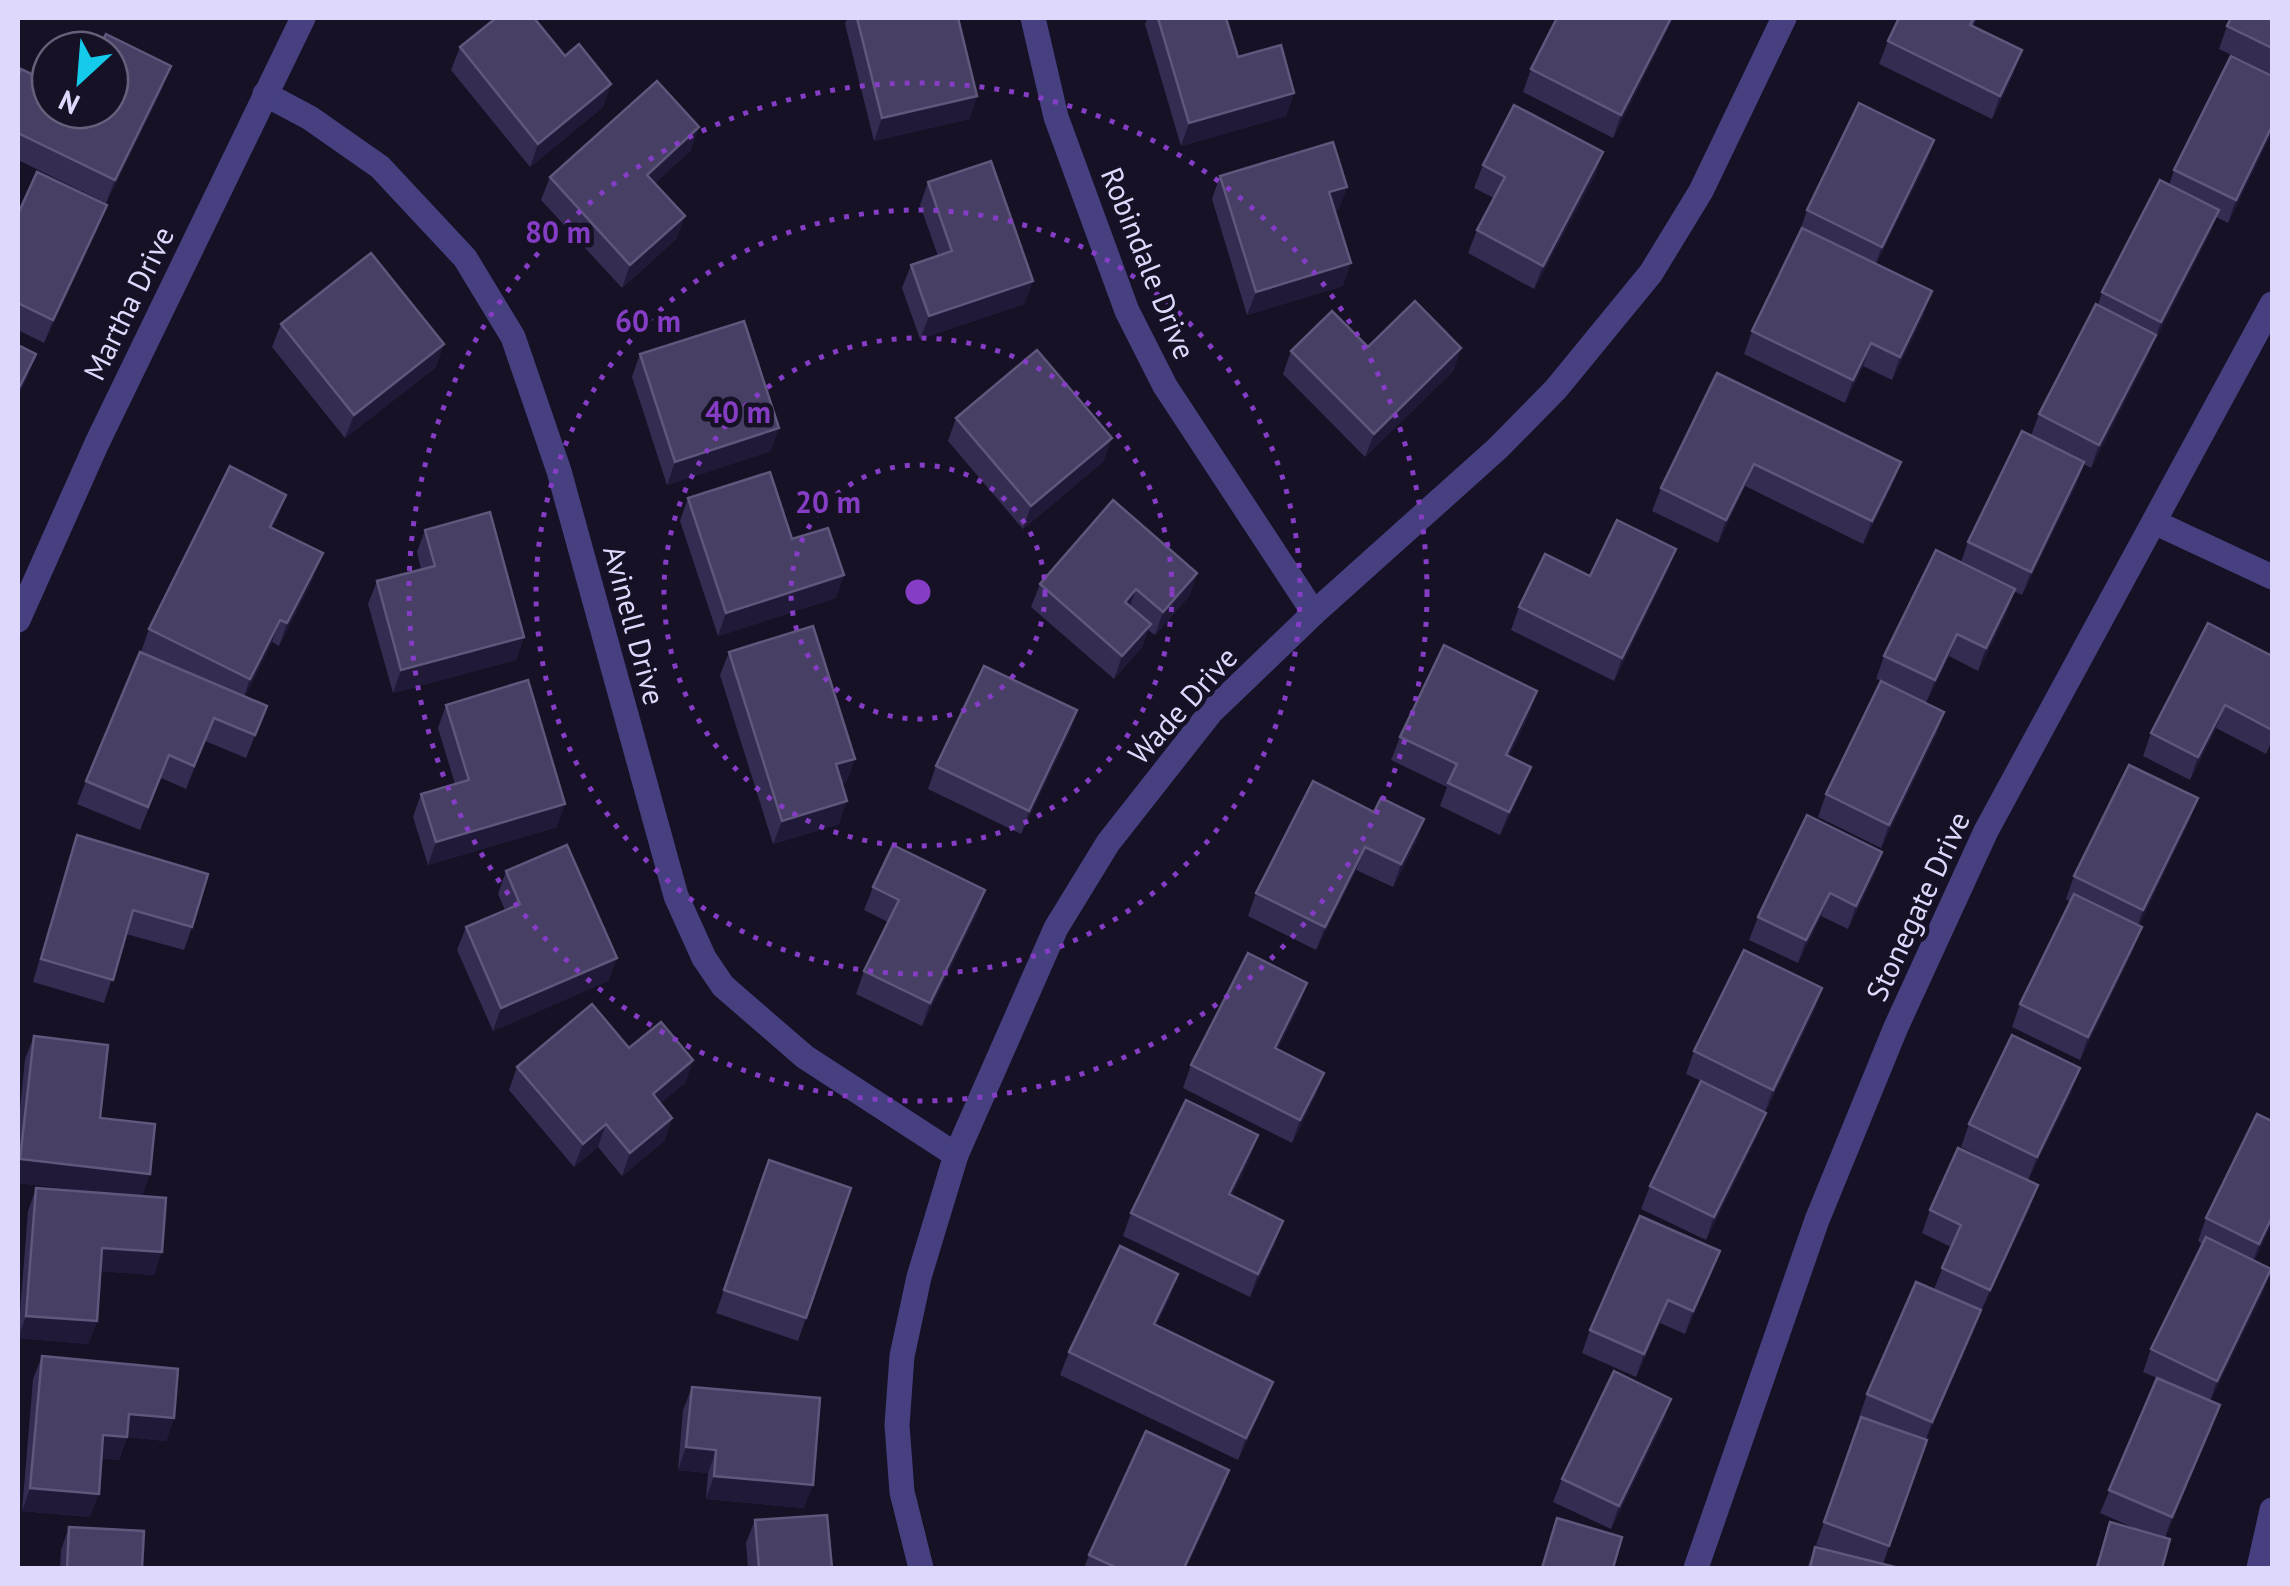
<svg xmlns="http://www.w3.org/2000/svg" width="2290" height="1586" font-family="'PT Sans',sans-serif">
	<rect width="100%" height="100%" fill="#161125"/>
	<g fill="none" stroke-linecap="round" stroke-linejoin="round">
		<g stroke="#464080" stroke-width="25">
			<path d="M1033,18L1056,117L1127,311L1165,386L1314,613"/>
			<path d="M265,94L310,118L380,167L465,258L513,337L559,471L676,896L704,958L723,986L805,1057L956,1155"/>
			<path d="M2154,522L2272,577"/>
			<path d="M18,620L97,443L303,18"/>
			<path d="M1696,1568L1817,1220L1896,1027L1986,831L2272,304"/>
			<path d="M2259,1568L2272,1510"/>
		</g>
		<path stroke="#464080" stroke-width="25" d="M921,1568L902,1492L897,1425L902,1356L919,1277L956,1155L1056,928L1108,843L1211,712L1314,613L1498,448L1556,389L1651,273L1701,191L1784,18"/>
	</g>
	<g fill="#352c52">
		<path d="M847,18H958L977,96L969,119L874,141L845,24Z"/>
		<path d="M1148,18H1226L1238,57L1294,93L1286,116L1181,146L1145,24Z"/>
		<path d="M1557,18H1673L1613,138L1523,92L1531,69Z"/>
		<path d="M1899,18H1977L1973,26L2014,73L1992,119L1879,64L1888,41Z"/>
		<path d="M2272,18V71L2271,74L2219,49L2227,26Z"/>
		<path d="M460,47L565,56L611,84L603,107L530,167L451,70Z"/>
		<path d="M18,76L50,110L162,89L106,203L18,160Z"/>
		<path d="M2272,132L2228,223L2216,217L2210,233L2152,344L2147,358L2091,468L2084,464L2076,485L2022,595L2014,591L2007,612L1978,671L1949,656L1926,703L1944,712L1936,735L1881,848L1818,817L1826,794L1881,681L1876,679L1884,656L1961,562L1968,542L2031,436L2039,414L2098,305L2102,292L2169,185L2174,170Z"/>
		<path d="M1934,140L1926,163L1876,264L1924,314L1892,380L1863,366L1845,403L1744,354L1752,331L1799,234L1807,210Z"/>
		<path d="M691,150L655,183L685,216L676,239L622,288L541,200L550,177Z"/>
		<path d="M1603,152L1595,175L1534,289L1468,253L1477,230L1494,198L1474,188L1483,165Z"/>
		<path d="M1220,176L1347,187L1338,210L1335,211L1343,286L1247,315L1212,199Z"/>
		<path d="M928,182L1033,281L1024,304L920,339L902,288L911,265L938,256L920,205Z"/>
		<path d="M18,214L98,228L44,343L18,330Z"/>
		<path d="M281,324L436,367L345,438L272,347Z"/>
		<path d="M1368,347L1461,348L1453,371L1365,457L1283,374L1291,351Z"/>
		<path d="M640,354L771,451L667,485L632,377Z"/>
		<path d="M1717,373L1901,462L1892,485L1863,544L1745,486L1718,543L1652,511L1661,488Z"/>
		<path d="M956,418L1104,461L1023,529L948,441Z"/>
		<path d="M286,495L272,528L314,576L279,646L272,642L245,696L267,706L246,758L205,741L186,789L161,778L140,830L77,804L86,781L156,659L141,652L149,629Z"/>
		<path d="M688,498L792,539L836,598L718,636L680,521Z"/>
		<path d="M425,530L524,637L516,660L393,693L368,604L377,581L421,569L417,552Z"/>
		<path d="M1676,549L1667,572L1614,681L1511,630L1519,607L1590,576Z"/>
		<path d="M1197,573L1189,596L1155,635L1148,630L1142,647L1114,679L1031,607L1040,584Z"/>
		<path d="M729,652L855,759L846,782L842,783L839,824L773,844L720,675Z"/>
		<path d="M2272,656V741L2266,754L2216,728L2190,780L2143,756L2151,733Z"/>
		<path d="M1537,691L1529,714L1509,756L1531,767L1522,790L1500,835L1440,806L1447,787L1391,760L1400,737Z"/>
		<path d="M446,705L557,827L428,865L413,817L421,794L455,784L438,728Z"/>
		<path d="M1077,710L1069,733L1021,834L928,789L936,766Z"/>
		<path d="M2198,798L2189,821L2139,925L2133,950L2080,1060L2012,1027L2020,1004L2070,902L2066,899L2074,876Z"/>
		<path d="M1374,812L1424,819L1416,842L1393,887L1356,870L1316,950L1248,916L1256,893Z"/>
		<path d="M77,835L192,927L184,950L126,934L104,1003L33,982L69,858Z"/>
		<path d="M1882,852L1874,875L1848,929L1821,916L1798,963L1749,940L1758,917Z"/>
		<path d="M506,871L617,958L608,981L493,1031L457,950L466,927L505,910L498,894Z"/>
		<path d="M873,887L985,890L977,913L922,1026L856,994L864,971L888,922L864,910Z"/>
		<path d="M1822,988L1814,1011L1765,1112L1757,1136L1706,1240L1641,1209L1650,1186L1701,1081L1686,1074L1694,1051Z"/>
		<path d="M1299,1006L1277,1050L1324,1073L1315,1096L1292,1143L1183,1088L1191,1065Z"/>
		<path d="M34,1036L100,1118L142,1196L154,1275L100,1271L97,1321L88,1344L18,1338L28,1211L36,1188L125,1195L18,1183V1130L25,1059Z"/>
		<path d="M629,1048L693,1060L685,1083L660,1103L672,1118L664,1141L622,1176L598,1147L574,1167L509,1090L517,1067Z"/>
		<path d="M2072,1091L2028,1180L2030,1208L1980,1313L1926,1440L1883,1564L1898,1568H1807L1815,1547L1832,1551L1816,1545L1861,1417H1859L1867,1394L1934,1289L1951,1247L1922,1233L1930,1210L2026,1179L1961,1147L1969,1124Z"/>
		<path d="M2272,1121V1228L2270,1227L2254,1261L2271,1269L2263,1292L2210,1401L2220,1405L2165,1538L2162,1568H2095L2110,1522L2143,1532L2100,1513L2157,1378L2143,1372L2151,1349L2202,1244L2198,1241L2206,1218Z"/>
		<path d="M1250,1158L1231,1196L1275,1244L1250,1297L1123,1236L1131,1213Z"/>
		<path d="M769,1160L851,1188L798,1341L716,1313Z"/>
		<path d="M1711,1274L1685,1334L1660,1323L1636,1377L1582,1353L1590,1330Z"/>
		<path d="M1170,1297L1156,1325L1264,1404L1238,1460L1060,1375L1069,1352Z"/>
		<path d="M42,1356L174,1418L166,1441L127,1437L119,1460L101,1458L90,1517L22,1511L33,1379Z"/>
		<path d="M692,1387L804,1508L706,1499L708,1473L678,1470L683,1410Z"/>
		<path d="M1671,1399L1663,1422L1611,1529L1553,1502L1562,1479Z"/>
		<path d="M1229,1470L1221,1493L1186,1568H1084L1089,1555Z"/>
		<path d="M755,1520L832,1568H748L746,1543Z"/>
		<path d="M69,1527L142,1568H60L61,1550Z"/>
	</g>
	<g fill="#211938">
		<path d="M1671,18H1673L1670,25L1613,138L1621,115Z"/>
		<path d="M2022,50L2014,73L1992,119L2000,96Z"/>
		<path d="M171,66L162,89L106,203L115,180Z"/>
		<path d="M611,84L603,107L530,167L538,144Z"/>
		<path d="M1294,93L1286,116L1181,146L1189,123Z"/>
		<path d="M977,96L969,119L874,141L882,118Z"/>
		<path d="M2272,126V132L2228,223L2236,200Z"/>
		<path d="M699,127L691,150L639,198L647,175Z"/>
		<path d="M1934,140L1926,163L1873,270L1882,247Z"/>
		<path d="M1603,152L1595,175L1534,289L1543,266Z"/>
		<path d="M1347,187L1338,210L1321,215L1329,192Z"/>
		<path d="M107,205L98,228L44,343L53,320Z"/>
		<path d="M2219,210L2210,233L2153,345L2161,322Z"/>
		<path d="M685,216L676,239L622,288L630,265Z"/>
		<path d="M1351,263L1343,286L1247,315L1256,292Z"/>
		<path d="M1033,281L1024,304L920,339L929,316Z"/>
		<path d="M1932,291L1924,314L1892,380L1900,357Z"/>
		<path d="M2156,335L2147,358L2091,468L2099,445Z"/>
		<path d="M1871,343L1863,366L1845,403L1853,380Z"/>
		<path d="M444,344L436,367L345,438L354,415Z"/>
		<path d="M1461,348L1453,371L1365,457L1374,434Z"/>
		<path d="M36,354L28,377L18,397V390Z"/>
		<path d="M779,428L771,451L667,485L675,462Z"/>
		<path d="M1112,438L1104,461L1023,529L1031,506Z"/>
		<path d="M1901,462L1892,485L1863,544L1872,521Z"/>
		<path d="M2084,462L2076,485L2022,595L2031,572Z"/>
		<path d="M1754,464L1745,486L1718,543L1726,520Z"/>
		<path d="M286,495L278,518L261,550L270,527Z"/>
		<path d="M1676,549L1667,572L1614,681L1622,658Z"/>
		<path d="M323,553L314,576L279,646L287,623Z"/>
		<path d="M1197,573L1189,596L1155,635L1163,612Z"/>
		<path d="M844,575L836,598L718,636L726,613Z"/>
		<path d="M1136,589L1128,612L1125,602Z"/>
		<path d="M2015,589L2007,612L1978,671L1986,648Z"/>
		<path d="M280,620L272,642L242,702L250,679Z"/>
		<path d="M1151,624L1142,647L1114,679L1122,656Z"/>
		<path d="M1957,634L1949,656L1926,703L1935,680Z"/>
		<path d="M524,637L516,660L393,693L401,670Z"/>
		<path d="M1537,691L1529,714L1498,778L1506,755Z"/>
		<path d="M2225,705L2216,728L2190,780L2198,757Z"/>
		<path d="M1077,710L1069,733L1021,834L1029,811Z"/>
		<path d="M1944,712L1936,735L1881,848L1889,825Z"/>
		<path d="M855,759L846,782L828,787L836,764Z"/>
		<path d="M1531,767L1522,790L1500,835L1509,812Z"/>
		<path d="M2198,798L2189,821L2135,933L2143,910Z"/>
		<path d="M847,801L839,824L773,844L782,821Z"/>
		<path d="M565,804L557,827L428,865L436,842Z"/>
		<path d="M1424,819L1416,842L1393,887L1401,864Z"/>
		<path d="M1365,847L1356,870L1316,950L1325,927Z"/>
		<path d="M1882,852L1874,875L1848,929L1856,906Z"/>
		<path d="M985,890L977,913L922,1026L930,1003Z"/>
		<path d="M1830,893L1821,916L1798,963L1806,940Z"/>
		<path d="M2142,927L2133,950L2080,1060L2088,1037Z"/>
		<path d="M617,958L608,981L493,1031L501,1008Z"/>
		<path d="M1307,983L1299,1006L1267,1071L1275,1048Z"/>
		<path d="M1822,988L1814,1011L1764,1112L1773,1090Z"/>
		<path d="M693,1060L685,1083L644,1117L653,1094Z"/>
		<path d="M2080,1068L2072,1091L2028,1180L2037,1157Z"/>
		<path d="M1324,1073L1315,1096L1292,1143L1300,1120Z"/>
		<path d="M1766,1113L1757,1136L1706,1240L1714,1217Z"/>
		<path d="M672,1118L664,1141L622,1176L630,1153Z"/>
		<path d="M606,1124L598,1147L574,1167L583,1144Z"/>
		<path d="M1258,1135L1250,1158L1220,1217L1229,1194Z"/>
		<path d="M20,1159L150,1174L142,1197L18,1183V1166Z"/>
		<path d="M2038,1185L2030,1208L1981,1313L1990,1290Z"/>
		<path d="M2272,1217L2270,1227L2251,1267L2259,1244Z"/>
		<path d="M1283,1221L1275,1244L1250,1297L1258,1274Z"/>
		<path d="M102,1248L162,1252L154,1275L94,1271Z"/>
		<path d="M1720,1251L1711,1274L1685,1334L1693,1311Z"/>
		<path d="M2271,1269L2263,1292L2209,1404L2217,1381Z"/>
		<path d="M1178,1274L1170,1297L1146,1347L1154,1324Z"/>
		<path d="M1668,1300L1660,1323L1636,1377L1644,1354Z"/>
		<path d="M1981,1310L1973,1333L1924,1445L1932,1422Z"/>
		<path d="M26,1316L97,1321L88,1344L18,1338Z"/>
		<path d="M1273,1382L1264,1404L1238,1460L1246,1438Z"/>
		<path d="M1671,1399L1663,1422L1611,1529L1619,1506Z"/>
		<path d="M2220,1405L2212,1428L2164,1540L2172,1517Z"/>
		<path d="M129,1414L174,1418L166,1441L127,1437L119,1460L95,1458L103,1435Z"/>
		<path d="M686,1447L716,1450L708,1473L678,1470Z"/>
		<path d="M1229,1470L1221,1493L1186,1568H1184Z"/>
		<path d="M714,1476L813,1485L804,1508L706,1499Z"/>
		<path d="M30,1488L99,1494L90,1517L22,1511Z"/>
	</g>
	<g fill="#473f64" stroke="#5f577c" stroke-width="2.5">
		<path d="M496,18H534L565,56L579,44L611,84L538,144L460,47Z"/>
		<path d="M857,18H958L977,96L882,118Z"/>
		<path d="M1158,18H1226L1238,57L1281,45L1294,93L1189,123Z"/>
		<path d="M1557,18H1671L1621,115L1531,69Z"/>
		<path d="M1899,18H1974L1970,25L2022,50L2000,96L1888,41Z"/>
		<path d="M2231,18H2272V48L2227,26Z"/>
		<path d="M106,34L171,66L115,180L18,133V76L21,69L50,83V110H110V50H98Z"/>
		<path d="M2231,56L2272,76V126L2236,200L2174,170Z"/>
		<path d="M657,81L699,127L647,175L685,216L630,265L550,177Z"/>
		<path d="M1859,103L1934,140L1882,247L1807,210Z"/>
		<path d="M1514,105L1603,152L1543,266L1477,230L1505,177L1483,165Z"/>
		<path d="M1333,142L1347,187L1329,192L1351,263L1256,292L1220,176Z"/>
		<path d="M991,161L1033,281L929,316L911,265L952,251L928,182Z"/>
		<path d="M37,172L107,205L53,320L18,303V214Z"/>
		<path d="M2160,180L2219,210L2161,322L2102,292Z"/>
		<path d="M1802,228L1932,291L1900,357L1871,343L1853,380L1752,331Z"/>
		<path d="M371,253L444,344L354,415L281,324Z"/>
		<path d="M1415,301L1461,348L1374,434L1291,351L1332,311L1368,347Z"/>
		<path d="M2096,304L2156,335L2099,445L2039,414Z"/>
		<path d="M744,321L779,428L675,462L640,354Z"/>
		<path d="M18,345L36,354L18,390Z"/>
		<path d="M1037,350L1112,438L1031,506L956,418Z"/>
		<path d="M1717,373L1901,462L1872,521L1754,464L1726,520L1661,488Z"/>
		<path d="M2022,431L2084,462L2031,572L1968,542Z"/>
		<path d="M230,466L286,495L270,527L323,553L287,623L280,620L250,679L149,629Z"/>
		<path d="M770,472L792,539L828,528L844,575L726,613L688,498Z"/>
		<path d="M1113,500L1197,573L1163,612L1136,589L1125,602L1151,624L1122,656L1040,584Z"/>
		<path d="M490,512L524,637L401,670L377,581L435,566L425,530Z"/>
		<path d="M1617,520L1676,549L1622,658L1519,607L1545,554L1590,576Z"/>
		<path d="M1936,550L2015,589L1986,648L1957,634L1935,680L1884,656Z"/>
		<path d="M2208,623L2272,656V730L2225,705L2198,757L2151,733Z"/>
		<path d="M813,626L855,759L836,764L847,801L782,821L729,652Z"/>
		<path d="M1444,645L1537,691L1506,755L1531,767L1509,812L1448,783L1457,764L1400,737Z"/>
		<path d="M140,652L267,706L255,735L214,718L194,766L169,755L148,807L86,781Z"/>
		<path d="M984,666L1077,710L1029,811L936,766Z"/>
		<path d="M528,680L565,804L436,842L421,794L469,780L446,705Z"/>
		<path d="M1881,681L1944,712L1889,825L1826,794Z"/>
		<path d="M2129,765L2198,798L2143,910L2074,876Z"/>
		<path d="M1313,781L1374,812L1381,798L1424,819L1401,864L1365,847L1325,927L1256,893Z"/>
		<path d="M1807,815L1882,852L1856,906L1830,893L1806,940L1758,917Z"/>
		<path d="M77,835L208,874L192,927L133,910L113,980L41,959Z"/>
		<path d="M567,845L617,958L501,1008L466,927L520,904L506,871Z"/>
		<path d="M893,845L985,890L930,1003L864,971L899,900L873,887Z"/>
		<path d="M2074,894L2142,927L2088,1037L2020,1004Z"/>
		<path d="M1744,950L1822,988L1773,1090L1694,1051Z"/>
		<path d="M1248,953L1307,983L1275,1048L1324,1073L1300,1120L1191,1065Z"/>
		<path d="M592,1004L629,1048L661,1022L693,1060L653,1094L672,1118L630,1153L606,1124L583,1144L517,1067Z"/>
		<path d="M2012,1035L2080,1068L2037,1157L1969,1124Z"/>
		<path d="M34,1036L108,1045L100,1118L155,1124L150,1174L20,1159Z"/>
		<path d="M1701,1081L1766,1113L1714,1217L1650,1186Z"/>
		<path d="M1186,1100L1258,1135L1229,1194L1283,1221L1258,1274L1131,1213Z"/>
		<path d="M2257,1114L2272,1121V1217L2259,1244L2206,1218Z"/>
		<path d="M1958,1148L2038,1185L1990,1290L1942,1268L1961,1225L1930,1210Z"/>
		<path d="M769,1160L851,1188L806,1318L724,1290Z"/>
		<path d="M36,1188L166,1198L162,1252L102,1248L97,1321L26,1316Z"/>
		<path d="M1640,1216L1720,1251L1693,1311L1668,1300L1644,1354L1590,1330Z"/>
		<path d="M2206,1237L2271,1269L2217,1381L2151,1349Z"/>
		<path d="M1120,1246L1178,1274L1154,1324L1273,1382L1246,1438L1069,1352Z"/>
		<path d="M1916,1282L1981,1310L1932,1422L1867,1394Z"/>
		<path d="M42,1356L178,1369L174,1418L129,1414L127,1437L103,1435L99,1494L30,1488Z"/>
		<path d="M1614,1371L1671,1399L1619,1506L1562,1479Z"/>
		<path d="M2157,1378L2220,1405L2172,1517L2109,1490Z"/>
		<path d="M692,1387L820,1398L813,1485L714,1476L716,1450L686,1447Z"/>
		<path d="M1861,1417L1927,1440L1889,1546L1824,1522Z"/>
		<path d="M1146,1431L1229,1470L1184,1568H1117L1089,1555Z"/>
		<path d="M827,1515L832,1568H759L755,1520Z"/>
		<path d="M1557,1518L1622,1537L1613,1568H1542Z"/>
		<path d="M2110,1522L2170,1539L2162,1568H2097Z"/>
		<path d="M69,1527L144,1531L142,1568H67Z"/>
		<path d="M1815,1547L1899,1568H1810Z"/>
	</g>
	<g fill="none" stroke="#853dc5" stroke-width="5" stroke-dasharray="5 10">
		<circle cx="918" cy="592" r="127"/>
		<circle cx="918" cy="592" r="254"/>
		<circle cx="918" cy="592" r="382"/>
		<circle cx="918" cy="592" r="509"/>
	</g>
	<g text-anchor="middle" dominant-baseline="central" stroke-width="9" stroke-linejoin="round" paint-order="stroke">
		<g font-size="30" fill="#ded9fc" stroke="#161125">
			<text transform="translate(1149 263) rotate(68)">Robindale Drive</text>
			<text transform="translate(128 303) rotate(-64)">Martha Drive</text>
			<text transform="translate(635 625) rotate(75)">Avinell Drive</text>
			<text transform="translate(1182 705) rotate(-48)">Wade Drive</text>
			<text transform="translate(1917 906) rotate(-65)">Stonegate Drive</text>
		</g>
	</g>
	<circle cx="918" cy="592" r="15" fill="#853dc5" stroke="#161125" stroke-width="5"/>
	<g font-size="30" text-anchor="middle" font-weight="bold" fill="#853dc5" stroke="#161125" stroke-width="9" stroke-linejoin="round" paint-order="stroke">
		<text x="558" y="243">80 m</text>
		<text x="648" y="332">60 m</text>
		<text x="738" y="423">40 m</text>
		<text x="828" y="513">20 m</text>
	</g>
	<rect width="2290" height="1586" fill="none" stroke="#ded9fc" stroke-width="40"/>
	<g transform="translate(80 80) rotate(206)"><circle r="48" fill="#161125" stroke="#66617b" stroke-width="2.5"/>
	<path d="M0-8L18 38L0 25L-18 38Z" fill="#15cbeb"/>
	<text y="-15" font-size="28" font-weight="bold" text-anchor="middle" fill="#ded9fc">N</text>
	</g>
</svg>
